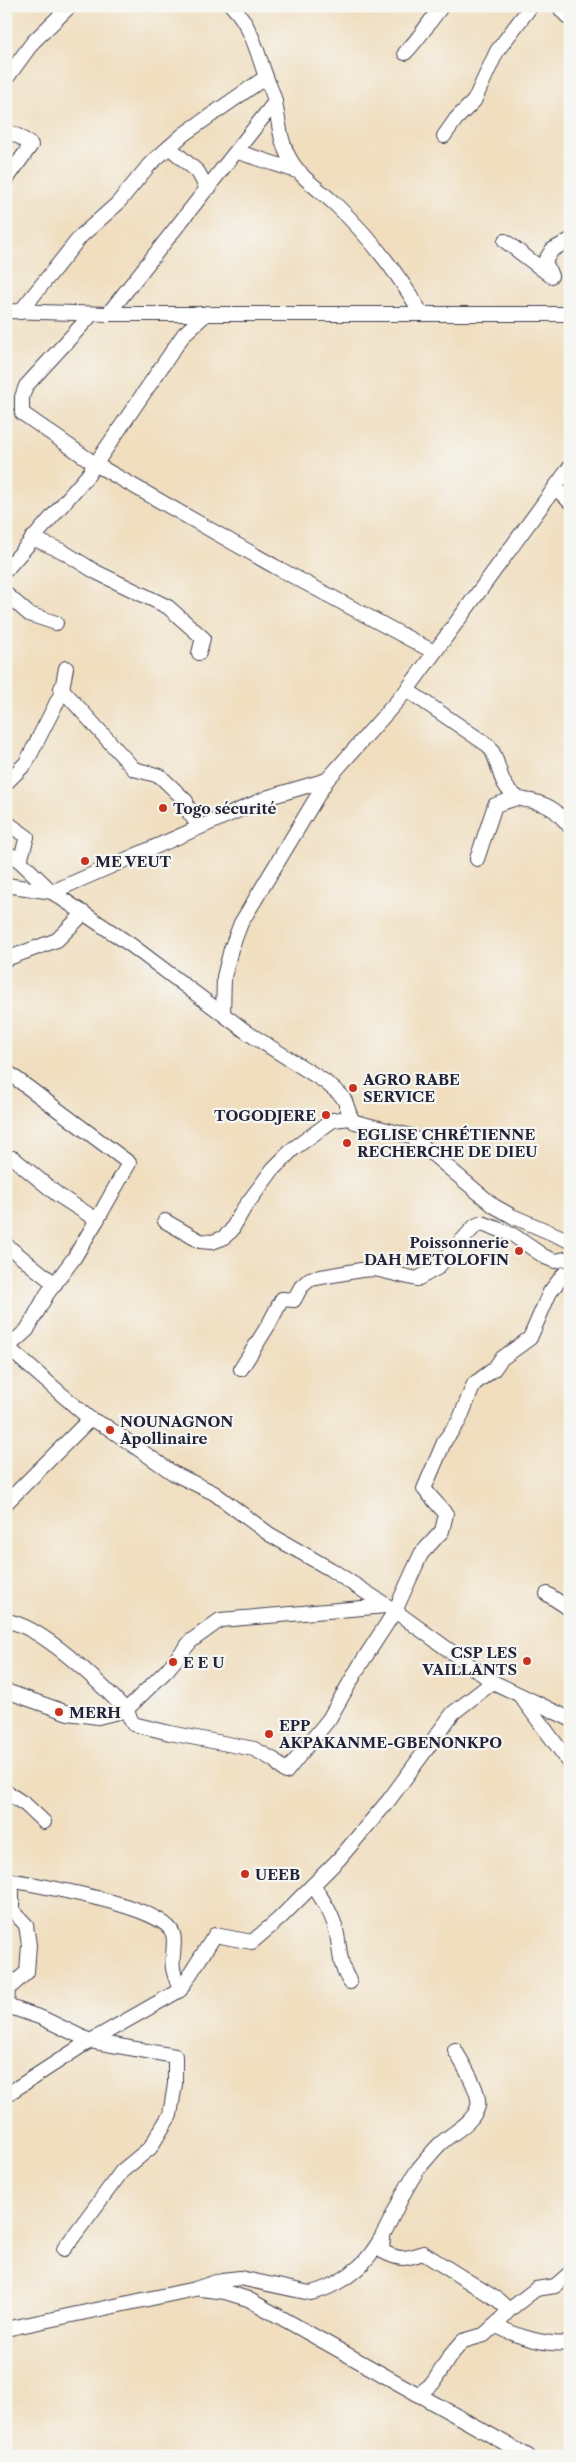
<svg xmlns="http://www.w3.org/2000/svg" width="576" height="2462" font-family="'Libre Caslon Text',serif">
	<rect width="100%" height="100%" fill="#f6f6f2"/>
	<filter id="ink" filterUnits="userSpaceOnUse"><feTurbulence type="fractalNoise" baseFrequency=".02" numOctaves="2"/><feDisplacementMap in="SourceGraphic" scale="10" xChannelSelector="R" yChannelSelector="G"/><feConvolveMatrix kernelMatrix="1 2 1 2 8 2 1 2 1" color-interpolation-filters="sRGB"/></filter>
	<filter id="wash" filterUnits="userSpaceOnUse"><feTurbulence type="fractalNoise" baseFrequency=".0096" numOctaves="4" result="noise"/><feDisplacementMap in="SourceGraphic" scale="20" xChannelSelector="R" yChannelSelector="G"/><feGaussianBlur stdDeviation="1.12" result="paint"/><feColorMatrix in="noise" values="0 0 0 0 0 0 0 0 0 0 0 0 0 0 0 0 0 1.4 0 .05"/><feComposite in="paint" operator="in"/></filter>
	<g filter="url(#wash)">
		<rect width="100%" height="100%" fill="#f0debf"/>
	</g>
	<g filter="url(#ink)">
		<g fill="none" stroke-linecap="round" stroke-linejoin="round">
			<g stroke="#413e4f" stroke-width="16">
				<g id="minor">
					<path d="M232,6C252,27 257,52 266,77C269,86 274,94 275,102C279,122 280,143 291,161C301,178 320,190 334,203C368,235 398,273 421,313"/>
					<path d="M564,6L562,11L570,19"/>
					<path d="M405,53C419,39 429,22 442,6"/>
					<path d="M6,79L33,42L70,6"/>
					<path d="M6,131L20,137L31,145L6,180"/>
					<path d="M444,136L456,119L474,101L497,51L531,6"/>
					<path d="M169,147L198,172L204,183L210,187"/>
					<path d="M238,152L300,172"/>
					<path d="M505,241L551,276L545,261L552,250L570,240"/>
					<path d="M6,311L108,314H570"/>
					<path d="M20,312L81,236L117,204L150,164L184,134L266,77"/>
					<path d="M92,314L26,386L22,397V413L95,464L274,566L434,652"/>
					<path d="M108,314L275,102"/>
					<path d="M555,487L570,502"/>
					<path d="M32,538L62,551L96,572L168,607L203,638L199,653"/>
					<path d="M6,570L88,475L184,334L207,313"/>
					<path d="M6,594L29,614L56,623"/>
					<path d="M61,688L134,769L160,776L186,801L187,807L191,811L190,814L199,826"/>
					<path d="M407,690L489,746C502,764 496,783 517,797C520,800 527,800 532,801C552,806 557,811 570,827"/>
					<path d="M6,783L26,763L61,694L66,668"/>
					<path d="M6,822L27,837L20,861"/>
					<path d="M6,852L20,861L52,892L131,945L248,1033L324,1081L341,1095L345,1101L351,1118L355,1122L411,1136L494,1206L512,1216L570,1241"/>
					<path d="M477,859L495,805L517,798"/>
					<path d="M6,885L52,892L269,797L327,780"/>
					<path d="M6,959L57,940L84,913"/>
					<path d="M223,1014L224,977L231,949L241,923L327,780L407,690L570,467"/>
					<path d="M6,1071L129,1163L97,1220"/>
					<path d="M165,1221L200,1241L212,1242L223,1238L231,1231L244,1208L273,1169L293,1149L333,1120L351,1118"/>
					<path d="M6,1245L55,1284"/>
					<path d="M6,1346L90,1419L107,1427L173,1473L214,1493L269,1534L330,1569L395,1611L493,1682L570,1719"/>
					<path d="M8,1347L27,1330L47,1294L74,1258L97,1220L58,1195L13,1158"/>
					<path d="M241,1369L269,1324L282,1299L294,1300L301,1287L310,1279L361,1270L375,1269L417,1279L437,1268L475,1226L482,1223L513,1235L545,1257L555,1261L570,1258"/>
					<path d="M6,1503L90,1419"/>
					<path d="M547,1594L570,1609"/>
					<path d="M6,1621C41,1625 101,1684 126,1710L167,1670L191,1641L220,1620L386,1606"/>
					<path d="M6,1691L68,1713L98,1717L126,1710L133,1724L170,1733L254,1749L274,1760L286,1772L329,1719L360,1665L395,1611L421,1554L442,1531L446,1514L424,1489L445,1440L459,1421L474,1384L494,1369L501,1359L530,1338L550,1292L564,1274"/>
					<path d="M521,1697L570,1763"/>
					<path d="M6,1792L26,1805L44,1822"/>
					<path d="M6,1879C37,1886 164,1905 173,1934C176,1944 171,1958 173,1968C174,1976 178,1983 180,1990"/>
					<path d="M6,1881L12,1891V1910L26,1925L29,1945L27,1972L8,1989L7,2006L42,2018L90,2041L175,2056V2084L170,2115L150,2148L122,2171L64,2249"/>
					<path d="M313,1885C322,1899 332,1913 336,1930C341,1950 338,1964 350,1982"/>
					<path d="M6,2095L80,2047L180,1990L215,1935L252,1942L279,1919L339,1859L389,1800L453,1713L493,1682"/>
					<path d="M383,2236L382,2251C400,2261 405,2259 423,2253L498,2300L509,2310L492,2329"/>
					<path d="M201,2289L225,2292L248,2299L528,2456"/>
					<path d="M509,2310L536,2289L555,2286L570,2273"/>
					<path d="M6,2329L195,2289L222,2280L240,2278L310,2293C328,2290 347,2278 360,2266C388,2239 396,2199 419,2168C425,2161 432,2152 439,2145C451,2133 474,2123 478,2106C481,2092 462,2063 455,2050"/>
					<path d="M418,2395L433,2383L450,2356L463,2341L484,2335L495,2325C515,2336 547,2346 570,2343"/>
				</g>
			</g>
			<use href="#minor" stroke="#fff" stroke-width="14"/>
		</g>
	</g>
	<g fill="#c8321e" stroke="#f6f6f2" stroke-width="2">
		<circle cx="163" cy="808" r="5"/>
		<circle cx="85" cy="861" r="5"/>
		<circle cx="353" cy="1088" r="5"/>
		<circle cx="326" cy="1115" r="5"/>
		<circle cx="347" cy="1143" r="5"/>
		<circle cx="519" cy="1251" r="5"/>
		<circle cx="110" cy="1430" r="5"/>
		<circle cx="527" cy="1661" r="5"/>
		<circle cx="173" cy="1662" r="5"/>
		<circle cx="59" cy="1712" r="5"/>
		<circle cx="269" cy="1734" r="5"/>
		<circle cx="245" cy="1874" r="5"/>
	</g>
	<g text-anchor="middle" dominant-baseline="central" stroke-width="4.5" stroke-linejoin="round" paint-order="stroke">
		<g font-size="15" font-weight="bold" fill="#22223b" stroke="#f6f6f2" text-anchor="start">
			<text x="173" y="808">Togo sécurité</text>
			<text x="95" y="861">ME VEUT</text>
			<text x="363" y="1079">AGRO RABE<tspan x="363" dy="17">SERVICE</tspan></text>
			<text x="316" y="1115" text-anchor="end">TOGODJERE</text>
			<text x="357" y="1134">EGLISE CHRÉTIENNE<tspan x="357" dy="17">RECHERCHE DE DIEU</tspan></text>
			<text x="509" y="1242" text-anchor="end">Poissonnerie<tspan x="509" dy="17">DAH METOLOFIN</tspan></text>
			<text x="120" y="1421">NOUNAGNON<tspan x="120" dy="17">Apollinaire</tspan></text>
			<text x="517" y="1652" text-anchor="end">CSP LES<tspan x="517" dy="17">VAILLANTS</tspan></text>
			<text x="183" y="1662">E E U</text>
			<text x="69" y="1712">MERH</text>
			<text x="279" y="1725">EPP<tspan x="279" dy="17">AKPAKANME-GBENONKPO</tspan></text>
			<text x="255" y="1874">UEEB</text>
		</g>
	</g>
	<rect width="576" height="2462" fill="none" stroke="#f6f6f2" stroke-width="25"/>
</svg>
